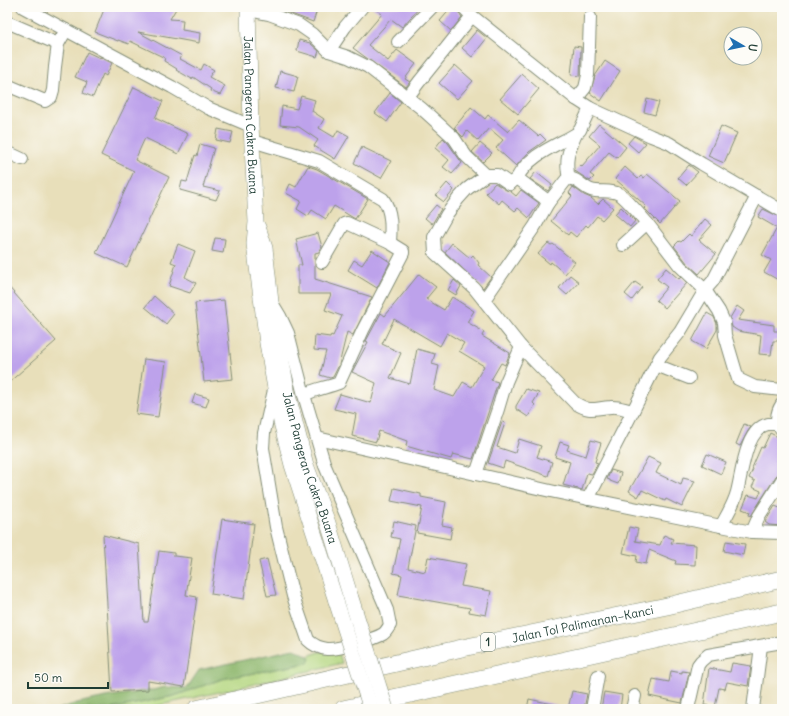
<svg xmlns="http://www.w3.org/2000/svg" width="789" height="716" font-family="Delius,sans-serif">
	<rect width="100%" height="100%" fill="#fdfcf7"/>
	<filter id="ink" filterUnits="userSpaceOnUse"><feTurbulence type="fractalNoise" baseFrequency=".025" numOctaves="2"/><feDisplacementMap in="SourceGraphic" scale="8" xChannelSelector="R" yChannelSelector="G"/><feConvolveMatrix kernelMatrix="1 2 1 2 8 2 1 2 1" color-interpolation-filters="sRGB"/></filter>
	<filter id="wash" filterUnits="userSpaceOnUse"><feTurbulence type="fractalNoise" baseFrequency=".012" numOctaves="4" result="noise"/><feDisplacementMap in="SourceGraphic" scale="16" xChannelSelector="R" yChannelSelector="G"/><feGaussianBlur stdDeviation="0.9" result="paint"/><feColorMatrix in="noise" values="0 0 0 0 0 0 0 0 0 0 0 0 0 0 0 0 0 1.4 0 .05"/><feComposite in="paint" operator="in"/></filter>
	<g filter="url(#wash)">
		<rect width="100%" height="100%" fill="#e8dfba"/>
		<path fill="#b3d67e" stroke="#698a59" d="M338,650L342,663L238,688L142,709H111L174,696L222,679L308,663L310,658L308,656L319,652Z"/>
		<path fill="#8eb76d" stroke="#567a50" d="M294,649L305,654L310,658L308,663L222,679L174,696L111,709H58L77,703L111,696L153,690L165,687L187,688L199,670Z"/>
		<g id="blocks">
			<g fill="#bda2eb" fill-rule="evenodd">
				<path d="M105,7H177L170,19L183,20L182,30L200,33L199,43L138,32L182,56L180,59L201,70L204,64L214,70L209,77L225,86L220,95L210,91L211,89L193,77L192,79L176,70L177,69L164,61L165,58L130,41L129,44L118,40V41L95,32Z"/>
				<path d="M272,7H318L313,22Z"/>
				<path d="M372,7H420L402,27L391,19L368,45L388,61L397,50L416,64L407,76L405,79L410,82L406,87L353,48L382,14Z"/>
				<path d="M452,7L456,9L462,17L451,31L440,21Z"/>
				<path d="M477,30L487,38L472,57L462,48Z"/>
				<path d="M299,40L310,43L319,51L317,57L297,51Z"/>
				<path d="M574,46L581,47L580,76L571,75Z"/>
				<path d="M87,52L100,58V57L112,63L106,76L103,74L93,97L83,93L87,82L75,77Z"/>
				<path d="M605,61L620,71L601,101L590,93L595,76Z"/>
				<path d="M455,65L473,81L457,99L439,83Z"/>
				<path d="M280,71L298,76L294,92L276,88Z"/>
				<path d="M522,74L539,89L518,114L500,99Z"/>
				<path d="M134,87L163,101L155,118L188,134L178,154L145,138L135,160L169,177L127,267L96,253L134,171L101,155Z"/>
				<path d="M390,93L401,102L387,122L375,113Z"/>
				<path d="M301,96L315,100L312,111L324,119L319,128L334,137L338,130L349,136L335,159L314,146L318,140L299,127L280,125L282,106L297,109Z"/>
				<path d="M647,99L659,102L655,115L644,112Z"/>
				<path d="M471,107L485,119L488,115L508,132L519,120L538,136L540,134L546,140L529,152L516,166L496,148L503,140L489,128L478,141L467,131L463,137L454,128Z"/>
				<path d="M599,124L626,147L617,158L609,152L590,174L594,177L590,181L575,171L581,165L582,166L600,145L589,136Z"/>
				<path d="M721,126L737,133L724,163L708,156Z"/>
				<path d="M218,129L233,132L230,143L216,140Z"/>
				<path d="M634,136L646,143L638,152L628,143Z"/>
				<path d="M443,138L448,143L462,163L452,174L443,167L449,160L435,148Z"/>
				<path d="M480,143L492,153L483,162L472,152Z"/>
				<path d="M200,144L214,148L203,187L220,191L216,200L180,190L182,181L187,182L195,155L197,156Z"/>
				<path d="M362,147L391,161L381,178L354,163Z"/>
				<path d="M689,165L698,172L686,185L678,178Z"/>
				<path d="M308,166L317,169L368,199L355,219L334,206L326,219L312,210L308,216L297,209L301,201L286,193L290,184L296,187Z"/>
				<path d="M625,167L638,179L641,176L644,178L647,174L680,201L660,224L644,208L646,206L615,179Z"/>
				<path d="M536,172L552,185L548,191L530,179Z"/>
				<path d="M447,183L454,190L444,202L436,196Z"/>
				<path d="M495,183L506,190L510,191L516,196L521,190L539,203L529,218L518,208L515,211L502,200L499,204L486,193Z"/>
				<path d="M573,187L584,195L591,198L598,204L603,199L613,208L602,220L597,216L588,227L586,225L576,237L570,232L568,235L551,221L572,196L569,193Z"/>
				<path d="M436,205L441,209L432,224L425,218Z"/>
				<path d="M621,207L635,221L630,227L615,214Z"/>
				<path d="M763,209L782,218V238L778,245L782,247V282L764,272L771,260L762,255L777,228L758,217Z"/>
				<path d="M705,219L712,225L699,240L716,254L699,274L687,263L674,246L679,241L681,242L689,234L691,236Z"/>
				<path d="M318,233L322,247L319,252L315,253V279L372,297L353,335L347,332L339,365L333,377L330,378L320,375L326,351L314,350L315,335L330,337L331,335L333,336L342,316L325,310L331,294H298V265H302L296,239Z"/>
				<path d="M215,238L225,239L223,253L212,251Z"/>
				<path d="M452,243L470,258L473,255L479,263L478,265L491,277L483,288L445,252Z"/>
				<path d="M548,243L551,245L553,244L575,262L565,274L551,262L550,264L538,254Z"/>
				<path d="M178,244L195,251L185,277L196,283L190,293L169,286L176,264L171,262Z"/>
				<path d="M372,250L390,262L377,288L348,270L354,260L362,265Z"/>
				<path d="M666,268L679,279L681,277L687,283L665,308L656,300L667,287L657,279Z"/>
				<path d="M419,274L436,287L426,299L444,310L452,297L474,311L467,322L484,332L482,336L510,353L505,365L501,363L491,380L498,382L473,459L453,454L451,459L437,455L406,446L407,441L379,431L376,442L352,436L356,414L334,409L340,394L371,403L376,383L352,372L368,342L366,341L381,313L385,316ZM394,319L440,346L447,333L464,343L459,351L484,366L472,387L463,382L454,397L434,390L439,366L432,364L435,354L417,349L410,384L390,378L401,353L382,344Z"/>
				<path d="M570,275L579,282L567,295L559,288Z"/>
				<path d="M454,280L461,286L456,295L448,290Z"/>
				<path d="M635,282L642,287L632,300L625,294Z"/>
				<path d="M7,285L56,341L7,384Z"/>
				<path d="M154,296L174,314L166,324L145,307Z"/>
				<path d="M224,300L233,379L204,382L195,303Z"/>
				<path d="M737,306L744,311L738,320L774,325V331H782V341H773L771,355L759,354L761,335L738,331L732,327L730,318Z"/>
				<path d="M707,313L714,317L717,324V330L706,349L692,341Z"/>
				<path d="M144,359L166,362L158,417L136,414Z"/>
				<path d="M526,389L539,393L533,403L535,405L528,417L516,409V406Z"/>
				<path d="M195,394L209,398L206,407L192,403Z"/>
				<path d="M502,422L505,423L497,447L515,453L519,439L541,446L537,457L552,462L548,476L505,461L503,468L488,463Z"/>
				<path d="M744,424L751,427L748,431L740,446L736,444Z"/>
				<path d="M770,433L782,439V450L777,461L782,463V466L779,473L776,476L751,516L749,515L750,512L742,509L748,495L758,498L761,491L752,487L755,481L749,478L753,469L752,468L761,447L763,448Z"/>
				<path d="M591,440L601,443L595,462L598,463L592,474L587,473L582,490L563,485L570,462L555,457L560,442L569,445L567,450L586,456Z"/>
				<path d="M707,454L726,462L721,474L702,465Z"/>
				<path d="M648,457L661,463L656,473L681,485L683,478L695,481L682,507L666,499L665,501L642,490L638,497L629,491Z"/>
				<path d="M611,470L621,473L618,484L610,481V480L607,479Z"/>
				<path d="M394,488L421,494V497L446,502L442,525L452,527L450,539L417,533L422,507L391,501Z"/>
				<path d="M775,506L782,509V526L769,525L765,522Z"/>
				<path d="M222,519L254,524L244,599L211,594Z"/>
				<path d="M394,521L416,526L408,568L425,572L428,557L466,564L461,586L491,591L486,615L469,612L470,608L398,595L402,575L393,573L400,539L391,537Z"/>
				<path d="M629,527L638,529L635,541L660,545L664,535L673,539L671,543L696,545L695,565L675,564L676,561L649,550L646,564L636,562L637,556L623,553Z"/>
				<path d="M103,535L139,544L144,622H148L159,551L174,553V556L192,558L186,595L197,597L184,687L148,681V690L112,692Z"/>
				<path d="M726,541L745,544L743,555L724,551Z"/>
				<path d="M267,559L276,595L267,596L259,561Z"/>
				<path d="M732,663L751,666L748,686L727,682L725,689L719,688L715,707L704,705L709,668L730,672Z"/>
				<path d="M671,671L682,673V671L689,672L682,703L649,696L653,679L669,682Z"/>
				<path d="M572,691L587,694L584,709H568Z"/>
				<path d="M604,692L622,695L620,709H601Z"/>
				<path d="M529,699L557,705V709H527Z"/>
			</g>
		</g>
	</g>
	<g filter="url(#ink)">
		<use href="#blocks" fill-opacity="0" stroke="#848e77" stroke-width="1"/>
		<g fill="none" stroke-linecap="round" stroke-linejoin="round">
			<g stroke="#848e77" stroke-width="14">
				<g id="minor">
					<path d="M23,7L172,87L208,108L251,126"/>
					<path d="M463,7L472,16L576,99L590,108L651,136L669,143L702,164L782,211"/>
					<path d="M248,10L269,14L299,25L312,34L329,51L348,57L368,67L421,108L441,126L454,138L466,156L486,175H497L510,184L517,178L544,198L548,203L535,226L484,300"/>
					<path d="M7,22L58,44"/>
					<path d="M398,42L432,7"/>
					<path d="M329,51L345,27L362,7"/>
					<path d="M7,85L45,101L51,97L53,90L55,67L58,44L66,30"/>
					<path d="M407,98L419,82L472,16"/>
					<path d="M576,99L585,88L588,75L590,17"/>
					<path d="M252,141L319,161L383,199C392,211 391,228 390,243"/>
					<path d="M7,152L22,159"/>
					<path d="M486,175L467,189L458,199L447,214L434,237L435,253L474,288L521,347L575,403C592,413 593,408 611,407C618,406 626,410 633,411L660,357L680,332L705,290L713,281L757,196"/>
					<path d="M517,178C529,155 555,146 576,134L580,130L590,108"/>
					<path d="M569,179C565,160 568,152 576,134"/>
					<path d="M548,203L566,180C575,175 582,187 591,190C600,193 610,189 619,194C626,198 641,216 647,223"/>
					<path d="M623,245L647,223L680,266L705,290L719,311L724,322L725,335L738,379L755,387L782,390"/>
					<path d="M656,365L689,378"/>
					<path d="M274,390L264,433L263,448L276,527L293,596L308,640C313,645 320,648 327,649C337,650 375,639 383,634C386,632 388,628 390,625L387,610L325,466L304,395L288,333L280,316L274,306"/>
					<path d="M304,395C317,388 326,388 339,383L363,330L403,253V251L390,243L347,223L344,224L322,262"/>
					<path d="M782,404C776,413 775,421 782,430"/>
					<path d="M317,438L555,492L721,526L752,532L782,533"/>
					<path d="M476,474L498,409L506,382L521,347"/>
					<path d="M588,499L633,411"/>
					<path d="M721,526C727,515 734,504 737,492C742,474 745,429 768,424C771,424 775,424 778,424"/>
					<path d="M752,532L759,516L782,480"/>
					<path d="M592,709L598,676"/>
					<path d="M632,709L635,696"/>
					<path d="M688,709L698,665L701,661L708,655L782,642"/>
					<path d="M753,709L761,646"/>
				</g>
			</g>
			<g stroke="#848e77" stroke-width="16">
				<g id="major">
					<path id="s1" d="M248,7L251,126L256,222L254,244L267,343L281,422L292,465L336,601"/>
					<path id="s2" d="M258,227L265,248L271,302L288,395L306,465L328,523L351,598"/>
				</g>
			</g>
			<g stroke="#848e77" stroke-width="18">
				<g id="highway">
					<path id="s3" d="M196,709L462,648L667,606L782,579"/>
					<path d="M343,709L782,612"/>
				</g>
			</g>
			<use href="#minor" stroke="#fff" stroke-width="12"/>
			<use href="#major" stroke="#fff" stroke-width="15"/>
			<use href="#highway" stroke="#fff" stroke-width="17"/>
			<g stroke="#848e77" stroke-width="16" stroke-linecap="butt">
				<g id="major-bridge">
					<path d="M351,598L386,709"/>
					<path d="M336,601L371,709"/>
				</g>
			</g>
			<use href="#major-bridge" stroke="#fff" stroke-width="15"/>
		</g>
	</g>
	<g text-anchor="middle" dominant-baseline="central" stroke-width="4" stroke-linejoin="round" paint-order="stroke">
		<rect fill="#fdfcf7" stroke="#62766e" stroke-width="1" x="481" y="633" width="14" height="18" rx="3"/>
		<g font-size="11" font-weight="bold" fill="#1f3d34">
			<text x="488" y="642">1</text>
		</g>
		<g font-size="12" fill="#1f3d34" stroke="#fdfcf7">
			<text stroke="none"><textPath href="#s1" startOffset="108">Jalan Pangeran Cakra Buana</textPath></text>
			<text stroke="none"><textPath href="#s2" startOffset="247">Jalan Pangeran Cakra Buana</textPath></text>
			<text stroke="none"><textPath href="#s3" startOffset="396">Jalan Tol Palimanan–Kanci</textPath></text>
		</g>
	</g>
	<rect width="789" height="716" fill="none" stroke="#fdfcf7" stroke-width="24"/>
	<g transform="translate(743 46) rotate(99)"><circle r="19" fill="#fdfcf7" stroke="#a4b0a9"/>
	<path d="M0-3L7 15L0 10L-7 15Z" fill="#1f6fb2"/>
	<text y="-6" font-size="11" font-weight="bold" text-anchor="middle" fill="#1f3d34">U</text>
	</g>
	<path d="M28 682v6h80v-6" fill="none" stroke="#1f3d34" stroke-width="2"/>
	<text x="34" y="682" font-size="12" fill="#1f3d34" stroke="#fdfcf7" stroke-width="3" paint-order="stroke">50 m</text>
</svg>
